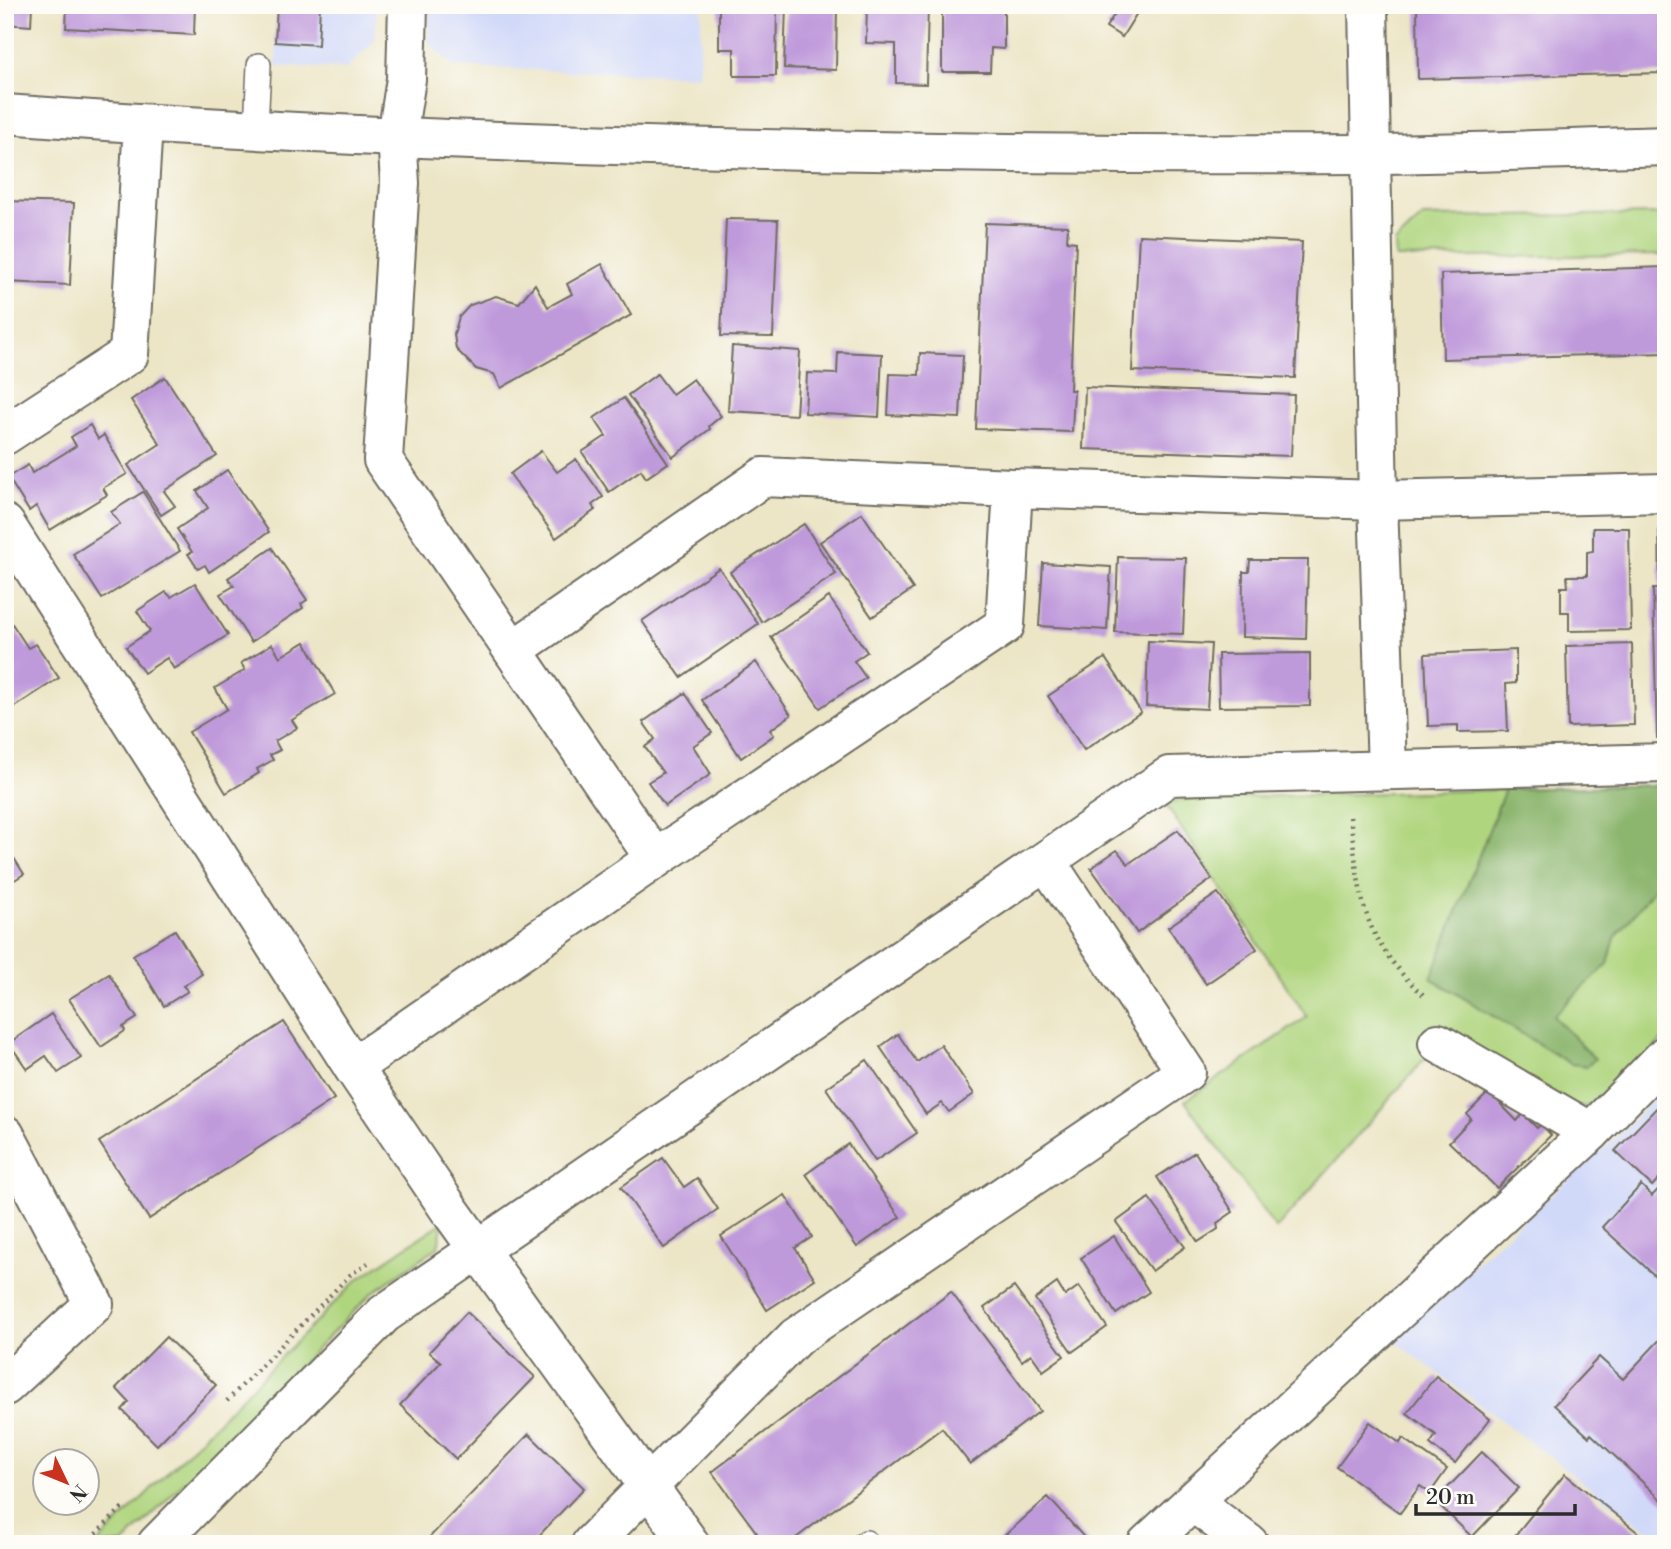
<svg xmlns="http://www.w3.org/2000/svg" width="1671" height="1549" font-family="'Libre Bodoni',serif">
	<rect width="100%" height="100%" fill="#fdfcf7"/>
	<filter id="ink" filterUnits="userSpaceOnUse"><feTurbulence type="fractalNoise" baseFrequency=".0143" numOctaves="2"/><feDisplacementMap in="SourceGraphic" scale="14" xChannelSelector="R" yChannelSelector="G"/><feConvolveMatrix kernelMatrix="1 2 1 2 8 2 1 2 1" color-interpolation-filters="sRGB"/></filter>
	<filter id="wash" filterUnits="userSpaceOnUse"><feTurbulence type="fractalNoise" baseFrequency=".00686" numOctaves="4" result="noise"/><feDisplacementMap in="SourceGraphic" scale="28" xChannelSelector="R" yChannelSelector="G"/><feGaussianBlur stdDeviation="1.57" result="paint"/><feColorMatrix in="noise" values="0 0 0 0 0 0 0 0 0 0 0 0 0 0 0 0 0 1.4 0 .05"/><feComposite in="paint" operator="in"/></filter>
	<g filter="url(#wash)">
		<rect width="100%" height="100%" fill="#ece5c6"/>
		<g fill="#d1d9f9">
			<path d="M278,5H377L375,41L346,69L276,66Z"/>
			<path d="M429,5H702L699,76L454,67L428,42Z"/>
			<path d="M1666,1083V1544L1391,1338L1621,1133Z"/>
		</g>
		<g fill="#b0d57f" stroke="#6e8055" stroke-width="2">
			<path d="M1666,214V255L1396,258L1395,243L1423,217Z"/>
			<path d="M1666,785V1036L1602,1103L1574,1108L1429,1054L1276,1229L1185,1101L1307,1017L1166,805L1185,799Z"/>
			<path d="M443,1222L438,1247L372,1293L123,1544H97L357,1280Z"/>
		</g>
		<path fill="#8cb66e" stroke="#5c704c" stroke-width="2" d="M1666,785V874L1615,938L1608,964L1553,1016L1595,1059L1587,1066L1571,1064L1431,978L1505,789Z"/>
		<g id="blocks">
			<g fill="#bf9adb">
				<path d="M5,5H32L31,26L5,24Z"/>
				<path d="M67,5H195L194,35L66,28Z"/>
				<path d="M277,5H320L318,45L275,42Z"/>
				<path d="M719,5H777L776,76H734V49H719Z"/>
				<path d="M786,5H837L836,70L784,68Z"/>
				<path d="M867,5H928L926,84L896,83V44L866,43Z"/>
				<path d="M942,5H1004V49L991,48L990,72H942Z"/>
				<path d="M1105,5H1142L1122,37L1106,27L1116,12Z"/>
				<path d="M1417,5H1666V61H1663V73L1418,79Z"/>
				<path d="M5,201L74,203L70,285L5,282Z"/>
				<path d="M726,219L778,220L773,337L721,336Z"/>
				<path d="M985,223L1068,226L1067,241L1076,242L1070,390H1074L1072,432L976,429Z"/>
				<path d="M1139,235L1302,242L1295,378L1132,371Z"/>
				<path d="M602,264L631,315L501,388L494,374L476,369L456,349L454,334L459,317L470,305L496,296L519,303L535,284L548,307L572,294L567,284Z"/>
				<path d="M1666,267V353L1443,359L1441,274Z"/>
				<path d="M732,346L800,351L796,415L728,411Z"/>
				<path d="M838,352L882,354L879,417L805,413L807,373L837,374Z"/>
				<path d="M920,353L963,355L960,418L888,415L890,374L919,375Z"/>
				<path d="M657,374L672,394L693,379L721,416L709,426L710,429L673,457L628,395Z"/>
				<path d="M165,377L217,456L164,491L175,506L161,515L128,465L160,444L131,400Z"/>
				<path d="M1085,387L1294,395L1291,456L1083,449Z"/>
				<path d="M624,398L668,463L646,478L641,470L609,492L582,452L606,436L594,418Z"/>
				<path d="M90,425L98,439L104,435L127,474L103,488L107,495L50,530L36,506L29,511L8,477L28,465L32,473L76,446L71,437Z"/>
				<path d="M541,451L557,472L576,459L603,497L592,505L595,510L556,538L510,474Z"/>
				<path d="M227,470L269,532L209,572L205,565L198,569L188,554L192,552L177,529L208,508L197,491Z"/>
				<path d="M143,492L180,551L102,599L73,554L120,524L111,512Z"/>
				<path d="M862,513L913,589L872,617L820,542Z"/>
				<path d="M804,524L836,574L762,622L730,572Z"/>
				<path d="M1659,524H1666V738H1657L1653,589H1660Z"/>
				<path d="M1593,528H1629L1631,630L1569,631V612H1561V587H1568L1567,576H1587V552L1593,551Z"/>
				<path d="M272,548L307,600L301,604L303,608L251,642L220,594L234,586L228,578Z"/>
				<path d="M1118,557L1186,558L1183,634L1115,632Z"/>
				<path d="M1250,560H1308L1306,639L1242,637L1243,572H1249Z"/>
				<path d="M1043,563L1111,567L1107,630L1039,626Z"/>
				<path d="M719,568L758,624L681,677L642,621Z"/>
				<path d="M195,583L228,635L174,669L167,658L144,673L126,647L150,631L137,611L166,592L171,597Z"/>
				<path d="M829,597L867,652L854,661L866,678L820,708L771,637Z"/>
				<path d="M5,613L28,648L36,644L59,678L5,713Z"/>
				<path d="M1148,641L1211,644L1207,709L1146,706Z"/>
				<path d="M305,642L335,694L292,720L297,728L275,741L280,750L270,755L273,760L257,769L259,773L226,793L189,732L227,709L215,688L245,670L241,663L272,644L280,657Z"/>
				<path d="M1632,644L1634,725L1568,727L1566,646Z"/>
				<path d="M1516,650V683L1506,684L1508,731L1458,732V725L1428,726L1425,654Z"/>
				<path d="M1310,653V706L1219,707L1218,654Z"/>
				<path d="M1105,658L1141,712L1084,750L1048,696Z"/>
				<path d="M756,662L791,715L770,730L774,735L741,758L702,700Z"/>
				<path d="M685,693L712,733L693,746L711,774L665,806L648,782L663,773L645,747L655,739L643,722Z"/>
				<path d="M1178,830L1212,879L1137,933L1091,868L1117,850L1128,864Z"/>
				<path d="M5,844L24,874L5,886Z"/>
				<path d="M1218,893L1257,949L1206,984L1168,927Z"/>
				<path d="M175,930L202,974L183,986L188,991L164,1006L133,955Z"/>
				<path d="M109,974L137,1018L123,1027L125,1031L101,1047L69,999Z"/>
				<path d="M51,1014L81,1058L58,1073L46,1056L27,1069L9,1043Z"/>
				<path d="M284,1022L334,1099L149,1219L99,1142Z"/>
				<path d="M898,1034L917,1062L941,1045L974,1094L949,1112L942,1103L926,1114L880,1047Z"/>
				<path d="M867,1060L917,1133L875,1161L826,1088Z"/>
				<path d="M1489,1092L1517,1121L1523,1114L1537,1128L1541,1124L1551,1135L1497,1188L1449,1142L1471,1119L1467,1114Z"/>
				<path d="M1666,1098V1171L1652,1186L1615,1151Z"/>
				<path d="M848,1144L900,1217L857,1247L806,1174Z"/>
				<path d="M1195,1152L1233,1212L1217,1223L1218,1229L1198,1242L1157,1177Z"/>
				<path d="M663,1158L684,1187L697,1178L718,1209L664,1248L621,1187Z"/>
				<path d="M1666,1181V1286L1602,1227L1641,1185L1652,1196Z"/>
				<path d="M785,1195L812,1237L795,1248L815,1279L767,1310L721,1236Z"/>
				<path d="M1149,1198L1185,1247L1152,1271L1116,1222Z"/>
				<path d="M1114,1236L1149,1292L1116,1314L1081,1258Z"/>
				<path d="M1057,1283L1065,1296L1079,1286L1107,1327L1072,1352L1035,1299Z"/>
				<path d="M1014,1287L1064,1356L1043,1371L1031,1354L1022,1361L984,1308Z"/>
				<path d="M951,1292L1040,1411L970,1464L942,1428L788,1544H765L712,1472Z"/>
				<path d="M467,1312L535,1377L456,1459L400,1405L441,1362L429,1352Z"/>
				<path d="M1666,1333V1504L1591,1434L1589,1437L1554,1405L1599,1357L1623,1379Z"/>
				<path d="M166,1337L216,1385L157,1445L122,1410L129,1402L116,1388Z"/>
				<path d="M1436,1376L1490,1419L1455,1463L1430,1444L1436,1435L1407,1413Z"/>
				<path d="M1370,1422L1400,1443L1403,1438L1447,1469L1430,1493L1420,1486L1400,1513L1337,1467Z"/>
				<path d="M529,1434L584,1488L531,1544H423Z"/>
				<path d="M1482,1452L1519,1488L1472,1537L1435,1501Z"/>
				<path d="M1565,1474L1646,1539L1641,1544H1508Z"/>
				<path d="M1048,1497L1090,1544H995Z"/>
			</g>
		</g>
	</g>
	<g filter="url(#ink)">
		<use href="#blocks" fill-opacity="0" stroke="#6f6c61" stroke-width="2"/>
		<g fill="none" stroke-linecap="round" stroke-linejoin="round">
			<g stroke="#6f6c61" stroke-width="26">
				<g id="service">
					<path d="M256,128L259,65"/>
					<path d="M864,1544L866,1542L868,1544"/>
				</g>
			</g>
			<g stroke="#6f6c61" stroke-width="42">
				<g id="minor">
					<path d="M408,5L406,79L397,136L400,183L383,460L655,859"/>
					<path d="M1368,5L1378,500L1387,770"/>
					<path d="M5,435L129,354L143,124"/>
					<path d="M5,524L353,1067L449,1209L690,1544"/>
					<path d="M513,650L763,477L1013,488"/>
					<path d="M1438,1043L1591,1132"/>
					<path d="M353,1067L655,859L1005,625L1013,488L1378,500L1666,493"/>
					<path d="M5,1135L94,1304L5,1386"/>
					<path d="M1193,1502L1249,1544"/>
					<path d="M157,1544L384,1314L1169,776L1666,763"/>
					<path d="M591,1544L796,1337L1186,1072L1046,861"/>
					<path d="M1147,1544L1591,1132L1666,1055"/>
				</g>
			</g>
			<g stroke="#6f6c61" stroke-width="42">
				<path id="tertiary" d="M5,114C458,147 912,156 1365,154C1465,153 1566,149 1666,146"/>
			</g>
			<g stroke="#6f6c61" stroke-width="4.5" stroke-dasharray="2 5" stroke-linecap="butt">
				<path d="M1350,817C1355,852 1357,891 1370,924C1381,951 1404,979 1426,997"/>
				<path d="M227,1401L350,1275L368,1263"/>
				<path d="M86,1544L123,1507"/>
			</g>
			<use href="#service" stroke="#fff" stroke-width="23"/>
			<use href="#minor" stroke="#fff" stroke-width="38"/>
			<use href="#tertiary" stroke="#fff" stroke-width="38"/>
		</g>
	</g>
	<rect width="1671" height="1549" fill="none" stroke="#fdfcf7" stroke-width="28"/>
	<g transform="translate(66 1482) rotate(133)"><circle r="33" fill="#fdfcf7" stroke="#a9a8a5" stroke-width="2"/>
	<path d="M0-5L12 26L0 18L-12 26Z" fill="#c8321e"/>
	<text y="-10" font-size="19" font-weight="bold" text-anchor="middle" fill="#2b2b2b">N</text>
	</g>
	<path d="M1416 1504v10h159v-10" fill="none" stroke="#2b2b2b" stroke-width="3.5"/>
	<text x="1426" y="1504" font-size="21" fill="#2b2b2b" stroke="#fdfcf7" stroke-width="5" paint-order="stroke">20 m</text>
</svg>
